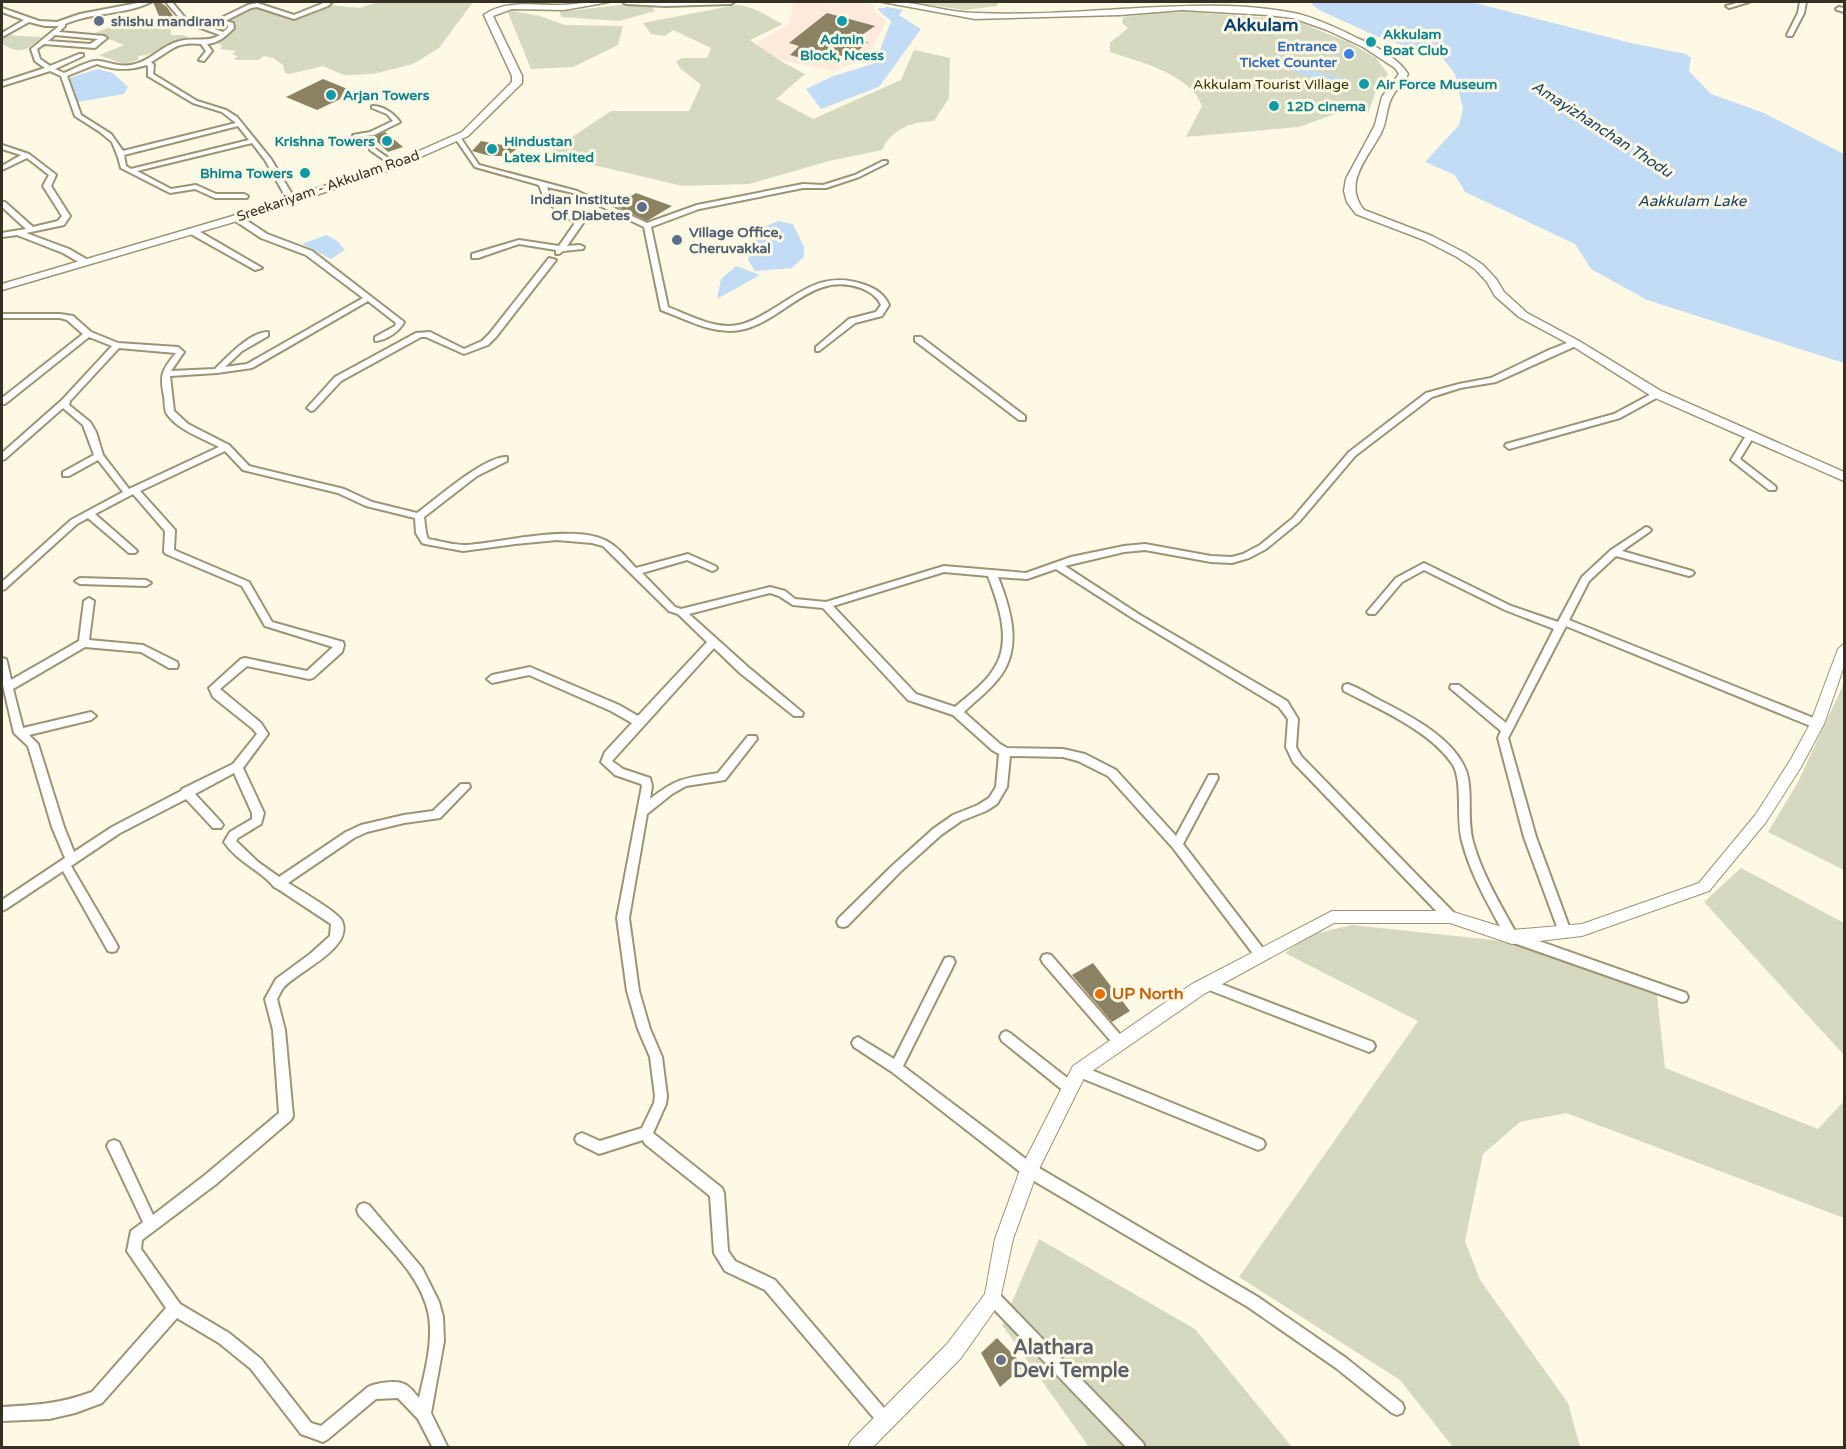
<svg xmlns="http://www.w3.org/2000/svg" width="1846" height="1449" font-family="'Varela Round',sans-serif">
	<rect width="100%" height="100%" fill="#fef9e4"/>
	<path fill="#feeadb" d="M793,2H856L874,5V10L886,22L868,57L834,71L775,59L756,43L790,23Z"/>
	<g fill="#d5d9bf">
		<path d="M377,2H473L439,48L413,64L373,74L344,75L323,66L290,74L285,73L283,65L273,58L264,56L259,60H237L234,59L238,56L232,54L236,51L220,49L222,45L215,43L229,35L226,34L230,17L240,13L245,14L246,13L240,11L255,9V6L296,19L329,5L360,8Z"/>
		<path d="M644,2H647L655,11L619,21L561,17L560,12Z"/>
		<path d="M908,2H998L997,6L965,10Z"/>
		<path d="M736,5C752,5 768,17 783,24L750,40L779,60L805,74L776,99L813,119L901,80L914,50L950,58L949,98L934,121C912,122 892,128 882,150L829,161L749,184L683,186L593,165L551,151L611,111H689L701,85L680,68L676,61L683,58H707L711,48L673,30L665,36L651,34L643,23Z"/>
		<path d="M507,10L540,16L565,25L623,26L618,45L573,67L531,69Z"/>
		<path d="M1189,12L1294,20L1348,42L1376,58L1388,74L1376,91L1368,113L1335,114L1299,127L1186,137L1202,106C1192,75 1138,61 1110,52V43L1128,28L1122,23L1123,17L1158,13Z"/>
		<path d="M154,19L171,24V35H183L189,37C177,43 165,41 156,53L139,56L138,60L123,64L99,55L124,45L109,39V36L95,33L112,26Z"/>
		<path d="M5,35L42,37C25,51 22,55 2,44V37Z"/>
		<path d="M1844,683V870L1768,832L1798,782Z"/>
		<path d="M1741,868L1844,923V1055L1704,902Z"/>
		<path d="M1352,925L1521,943L1657,995L1665,1068L1818,1129L1844,1101V1218L1566,1113L1520,1122L1483,1154L1465,1241L1480,1280L1568,1403L1580,1447H1453L1400,1380L1239,1277L1418,1021L1285,953L1309,935Z"/>
		<path d="M1039,1239L1195,1329L1292,1447H1089L1002,1325Z"/>
	</g>
	<g fill="#c3dcf6">
		<path d="M1309,2H1471L1631,43L1686,54L1691,58L1689,71L1711,94L1764,113L1844,154V363L1647,300L1591,269L1575,244L1465,192L1455,175L1425,162L1459,125L1463,109L1455,74L1441,56L1385,40L1321,11Z"/>
		<path d="M887,7L903,10L899,15L921,29L879,87L821,109L806,89L831,77L875,63L891,21L877,9Z"/>
		<path d="M1298,59L1317,61L1318,63L1311,67V70L1350,80L1344,85L1317,78L1307,86L1302,85L1311,77L1277,66L1280,63Z"/>
		<path d="M97,69L113,73L128,87L124,94L78,102L70,78Z"/>
		<path d="M778,221L793,224L804,247V257L792,268L755,271L748,260L757,230Z"/>
		<path d="M326,235L336,240L345,250L331,259L302,244Z"/>
		<path d="M736,266L760,275L717,299L721,279Z"/>
	</g>
	<g fill="#8b8364">
		<path d="M153,2H160L167,7L175,19L161,21Z"/>
		<path d="M827,13L875,26L856,39L868,42L850,58L827,53L815,62L790,55L799,46L789,43Z"/>
		<path d="M323,79L355,92L317,110L286,97Z"/>
		<path d="M385,132L403,147L388,152L372,137Z"/>
		<path d="M481,141L518,148L507,156H490L472,151Z"/>
		<path d="M636,193L672,206L647,221L615,206Z"/>
		<path d="M1093,963L1130,1011L1112,1022L1072,975Z"/>
		<path d="M997,1338L1024,1366L1000,1387L981,1353Z"/>
	</g>
	<g fill="none" stroke-linecap="round" stroke-linejoin="round">
		<g stroke="#9c9474" stroke-width="4">
			<g id="minor">
				<path d="M143,2H151C125,15 92,12 65,24V26L59,32L104,36L107,38L95,48L44,44L37,49L40,59L50,66L79,54H83V56L55,69L64,73C72,70 91,59 99,61C112,63 122,68 135,64C152,60 162,45 180,41C194,37 207,43 220,35L182,21L166,2H172L186,19L223,32L228,28V25L217,22V20L248,5L257,3L294,15L326,2H332L328,6L294,19L257,7L251,8L225,21L233,23L234,28C226,36 219,43 207,44L212,51L204,61L199,60L206,51L201,44C175,41 171,51 151,62L154,65L153,74L197,101L226,110L237,117L271,159L296,201L295,203H289L265,160L252,143L137,171L171,189L196,185L216,194H244L248,196L247,198H215L195,189L170,193L121,168L118,157L112,142L100,132L75,116L61,76L50,71L2,86V82L45,68L35,61L31,49L59,26H45L29,22L2,37V33L24,20L2,12V8L39,21L57,22L80,14ZM55,35L98,39L90,44L48,41ZM97,64C114,70 129,71 146,65L148,66V76L193,103L222,112L236,123L123,151L111,134L81,115L67,76ZM238,126L249,140L131,169L126,166L124,155Z"/>
				<path d="M623,2H734L731,4L665,6L626,4Z"/>
				<path d="M1741,2H1749L1729,8L1726,6Z"/>
				<path d="M1800,2H1806L1804,13L1792,36H1788L1787,35L1798,13Z"/>
				<path d="M1839,7L1844,8V12L1837,10L1836,9Z"/>
				<path d="M372,106C384,106 393,113 400,122L374,135L353,137V135L370,132L393,121L387,114L372,108Z"/>
				<path d="M458,136L460,137L479,165L577,191L647,223L697,205L803,184L823,185L855,175L883,161H887V163L859,177L826,188H803L699,209L651,227L668,307C689,315 715,330 738,325C749,323 759,317 768,312C802,292 824,270 865,285C876,289 884,294 889,305L882,316L855,323L819,351H816V347L849,319L876,312L881,305C877,296 870,292 861,288C811,270 784,322 740,330C713,335 686,319 661,310L644,227L573,193L547,187L551,198L583,223L567,246L580,245L584,247L583,249L563,251L559,254H556V250L519,244L478,258H472V254L519,240L559,246L575,223L545,201L539,185L475,167L455,138Z"/>
				<path d="M2,145L29,154L55,174L56,175L51,186L70,216L64,225L26,233L69,249L88,260V264H82L63,253L17,235L2,237V233L26,229L2,207V202H5L33,227L58,221L62,216L43,186L49,175L27,158L2,170V166L21,155L2,149Z"/>
				<path d="M370,148H374L398,165L393,166L370,150Z"/>
				<path d="M234,216H240L267,234L312,251L404,322C400,331 385,341 375,341V337L395,326L396,323L368,301L252,368L217,373L170,376L174,411L188,424L229,445L249,466L344,489L372,502L417,513C436,499 486,455 507,457V461L477,476L424,517L426,533L428,539C440,541 453,545 465,545C500,543 580,522 610,543C620,549 628,560 636,568L688,554L715,566L717,568L715,570L712,571L687,560L642,573L675,607L681,609L770,587L785,591L795,599L826,602L944,566L1026,573L1071,557L1124,546L1145,544L1211,556L1232,557L1243,554L1260,545L1293,518L1349,452L1426,393L1459,384L1491,378L1549,350L1572,341H1578V345L1496,382L1460,388L1432,397L1355,456L1299,522L1266,549L1249,558L1232,563L1211,562L1145,550L1124,552L1065,566L1140,615L1287,701L1298,719L1296,747L1301,756L1454,913L1456,917L1454,921L1450,922L1446,921L1293,762L1286,747L1288,719L1279,707L1134,619L1056,569L1027,579L998,577C1011,610 1023,649 998,679C988,692 975,701 964,712L1000,744L1007,748L1063,749L1085,754L1116,770L1176,836L1209,775H1217L1218,778L1183,844L1265,951L1267,955L1265,959L1261,960L1257,959L1173,848L1108,776L1078,761L1063,757L1010,756L1007,787L997,804L986,811L961,821L941,835L900,872L847,926L843,927L839,926L837,922L839,918L892,866L933,829L953,815L978,805L989,798L996,787L999,754L992,750L953,715L908,700L823,608L793,605L779,596L770,593L689,614L748,667L803,713L802,716H794L740,673L714,648L612,761L623,769L650,778L652,786L650,799C677,778 685,778 718,773L748,736H756L757,739L725,780L686,786L672,794L647,814L629,918L639,991L650,1029L662,1057L667,1096L666,1104L653,1133L722,1188L724,1193L728,1251L735,1261L775,1280L889,1414L891,1419L889,1424L884,1426L879,1424L765,1290L725,1271L714,1253L710,1196L645,1144L643,1140L599,1154L577,1143L575,1139L577,1135L582,1133L600,1141L642,1128L654,1103L655,1096L650,1057L638,1029L627,991L617,918L642,786L641,784L615,775L601,762L605,752L632,723L611,711L529,675L492,683L487,679L492,675L530,667L619,705L638,716L707,642L678,614L669,611L603,546L592,543L557,540L515,544L463,551L425,544L422,543L416,533L415,518L366,506L338,493L243,470L225,451L140,491L175,530L174,550L249,582L272,622L343,642L344,645L342,652L313,678L309,679L247,666L220,689L261,723L268,734L243,768L264,813L261,824L238,838L236,841L258,862L279,877L346,832L361,825L404,815L433,811L461,784H469L470,787L440,818L404,823L367,832L354,838L288,883C298,889 339,913 342,921C354,948 298,971 284,987C281,990 279,996 277,999L285,1030L293,1116L291,1120L215,1185L142,1240L141,1249L180,1304L229,1333L261,1359L311,1423L321,1426L368,1387C376,1383 396,1380 404,1384C410,1386 415,1394 419,1398C425,1372 433,1343 429,1316C422,1276 385,1244 359,1215L357,1210L359,1205L364,1203L369,1205L422,1268L439,1302L443,1317L444,1341L431,1413L448,1448H433L418,1419L398,1398L376,1399L328,1439L323,1442L301,1434L251,1369L219,1343L177,1318L102,1403L75,1413L49,1419L2,1421V1407C36,1405 59,1404 92,1392L166,1308L127,1251L131,1231L143,1222L107,1146L109,1142L114,1140L119,1142L153,1215L205,1175L279,1113L273,1030L265,999L276,979L310,954L330,936L331,924L278,889L274,887C262,871 237,862 224,842L230,832L252,819V813L234,773L195,794L221,822L223,825L221,828H213L186,799L120,833L71,866L116,943L118,947L116,951L112,952L108,951L63,871L6,909L2,911V900L65,858L52,827L28,746L14,733L2,681V658L6,659L7,662L11,680L79,641L84,601L89,598L94,601L89,640L143,645L177,662L178,665L177,668H169L141,652L85,647L13,689L23,728L91,712L96,716L91,720L29,735L38,744L64,827L74,852L112,827L181,791L182,789L233,764L257,734L253,729L213,697L209,688L241,659L245,658L307,671L333,647L265,626L242,586L166,554L164,552L165,531L133,494L95,514L135,549L137,551L135,553H129L88,518L77,524L5,589L2,590V582L71,520L123,492L98,460L69,476H63V472L94,455L83,425L63,408L5,459L2,460V453L62,400L112,346L89,337L5,404H2V398L83,334L67,320L60,318H2V314H60L73,316L91,332L118,343L178,347L184,352L171,371L215,369C227,357 250,332 268,332V336L242,351L225,367L247,364L363,298L306,255L261,238L234,220ZM119,348L176,353C163,369 159,374 164,396C165,401 164,410 167,414C178,430 202,438 219,447L129,489L103,455L96,432L90,422L69,405L70,401ZM944,572L988,576C998,603 1012,640 995,667C986,683 969,695 955,707L916,694L833,606Z"/>
				<path d="M189,229H195L262,268L255,270L189,233Z"/>
				<path d="M549,258L556,260L496,337L488,345L464,354L426,337H421L341,381L314,410L311,411L307,408L335,377L416,333L430,332L464,349L482,341L490,333Z"/>
				<path d="M915,337H921L1025,416V420H1019L915,341Z"/>
				<path d="M1657,391L1661,394L1660,396L1620,418L1509,449L1505,446L1506,444L1614,414Z"/>
				<path d="M1750,433L1754,436L1740,459L1775,486L1776,488L1775,490H1769L1731,460L1747,434Z"/>
				<path d="M1646,527L1649,528L1651,530L1649,532L1622,551L1692,571L1694,573L1692,575L1689,576L1616,556L1589,581L1569,620L1821,721L1822,724L1821,727H1813L1566,626L1508,738L1536,837L1571,932L1569,936L1565,937L1561,936L1559,932L1524,837L1498,738L1501,731L1450,688L1451,685H1459L1506,723L1554,629L1505,610L1424,570L1402,582L1375,614H1369L1367,612L1396,578L1424,563L1511,606L1558,622L1582,577L1611,550Z"/>
				<path d="M80,578L146,580L151,583L146,586L80,584L75,581Z"/>
				<path d="M1348,684C1359,688 1370,695 1381,701C1411,716 1461,742 1468,778C1472,799 1467,820 1473,842C1482,874 1500,904 1516,933L1686,993L1688,997L1686,1001L1682,1002L1508,941C1491,909 1471,877 1462,841C1456,819 1463,782 1453,765C1431,731 1379,709 1344,691L1343,688L1344,685Z"/>
				<path d="M1047,954L1051,955L1124,1039L1126,1043L1124,1047L1120,1049L1116,1047L1043,963L1041,959L1043,955Z"/>
				<path d="M949,957L953,958L955,962L903,1066L1034,1165L1258,1297L1346,1358L1402,1403L1404,1408L1402,1413L1397,1415L1392,1413L1336,1368L1248,1307L1024,1175L892,1072L854,1047L852,1043L854,1039L858,1037L894,1059L945,958Z"/>
				<path d="M1208,979L1373,1042L1375,1046L1373,1050L1369,1052L1204,988L1202,984L1204,980Z"/>
				<path d="M1006,1031L1010,1033L1075,1084L1076,1088L1075,1092L1070,1094L1065,1092L1002,1041L1000,1037L1002,1033Z"/>
				<path d="M1079,1065L1263,1140L1265,1144L1263,1148L1258,1150L1074,1075L1073,1071L1074,1067Z"/>
				<path d="M993,1291L998,1293L1143,1443L1145,1448H1127L988,1303L986,1298L988,1293Z"/>
			</g>
		</g>
		<g stroke="#9c9474" stroke-width="2">
			<path id="tertiary" d="M1844,644V666L1824,724L1801,767L1766,822L1709,891L1582,936L1512,944L1450,923H1334L1204,994L1085,1076L1037,1173L1013,1239L999,1304L961,1358L872,1448H848L851,1441L947,1344L985,1294L995,1239L1020,1170L1073,1066L1192,984L1332,911H1450L1512,930L1582,924L1699,883L1756,814L1791,759L1810,724L1838,649Z"/>
		</g>
		<g stroke="#9c9474" stroke-width="3">
			<g id="secondary">
				<path d="M592,2H609L564,10L512,9L493,16L522,76V83L468,136L398,167L261,214L2,290V284L253,210L392,163L462,132L512,82V76L484,15C504,0 534,5 558,5C570,5 581,3 592,2Z"/>
				<path d="M883,2C914,0 946,13 977,13C1025,15 1074,12 1122,9C1179,6 1238,2 1294,13C1316,18 1337,28 1357,38C1376,46 1397,57 1408,74C1404,83 1396,89 1392,97C1386,108 1387,122 1381,133C1368,158 1342,183 1364,210L1432,236L1465,253L1483,265L1496,279L1504,292L1527,313L1579,341L1661,391L1844,472V481L1653,397L1571,345L1519,317L1495,296L1487,282L1475,269L1457,257L1424,240L1356,214L1347,202L1344,191L1346,179L1375,125L1382,97L1399,74L1395,68L1363,47L1327,30L1293,18L1267,15L1182,10L1120,15L975,19Z"/>
			</g>
		</g>
		<use href="#minor" fill="#fff" fill-rule="evenodd"/>
		<use href="#tertiary" fill="#fff" fill-rule="evenodd"/>
		<use href="#secondary" fill="#fff" fill-rule="evenodd"/>
	</g>
	<g fill="#5c6f8a" stroke="#fef9e4" stroke-width="2">
		<circle cx="99" cy="21" r="6"/>
		<circle cx="642" cy="207" r="6"/>
		<circle cx="677" cy="240" r="6"/>
	</g>
	<g fill="#0f9aa8" stroke="#fef9e4" stroke-width="2">
		<circle cx="842" cy="21" r="6"/>
		<circle cx="1371" cy="42" r="6"/>
		<circle cx="1364" cy="84" r="6"/>
		<circle cx="331" cy="95" r="6"/>
		<circle cx="1274" cy="106" r="6"/>
		<circle cx="387" cy="141" r="6"/>
		<circle cx="492" cy="149" r="6"/>
		<circle cx="305" cy="173" r="6"/>
	</g>
	<circle fill="#3f7fe0" stroke="#fef9e4" stroke-width="2" cx="1349" cy="54" r="6"/>
	<circle fill="#e8710a" stroke="#fef9e4" stroke-width="2" cx="1100" cy="994" r="6"/>
	<circle fill="#6b7280" stroke="#fef9e4" stroke-width="2" cx="1001" cy="1360" r="6"/>
	<g text-anchor="middle" dominant-baseline="central" stroke-width="6" stroke-linejoin="round" paint-order="stroke">
		<g font-size="14" font-weight="bold" fill="#4e5e75" stroke="#fef9e4" text-anchor="start">
			<text x="111" y="21">shishu mandiram</text>
			<text x="630" y="199" text-anchor="end">Indian Institute<tspan x="630" dy="16">Of Diabetes</tspan></text>
			<text x="689" y="232">Village Office,<tspan x="689" dy="16">Cheruvakkal</tspan></text>
		</g>
		<g font-size="14" font-weight="bold" fill="#0d838f" stroke="#fef9e4" text-anchor="start">
			<text x="1383" y="34">Akkulam<tspan x="1383" dy="16">Boat Club</tspan></text>
			<text x="842" y="39" text-anchor="middle">Admin<tspan x="842" dy="16">Block, Ncess</tspan></text>
			<text x="1376" y="84">Air Force Museum</text>
			<text x="343" y="95">Arjan Towers</text>
			<text x="1286" y="106">12D cinema</text>
			<text x="375" y="141" text-anchor="end">Krishna Towers</text>
			<text x="504" y="141">Hindustan<tspan x="504" dy="16">Latex Limited</tspan></text>
			<text x="293" y="173" text-anchor="end">Bhima Towers</text>
		</g>
		<g font-size="14" font-weight="bold" fill="#366cbe" stroke="#fef9e4" text-anchor="end">
			<text x="1337" y="46">Entrance<tspan x="1337" dy="16">Ticket Counter</tspan></text>
		</g>
		<g font-size="14" fill="#343800" stroke="#fef9e4">
			<text x="1271" y="84">Akkulam Tourist Village</text>
		</g>
		<g font-size="14" fill="#343023" stroke="#fef9e4">
			<text transform="translate(328 186) rotate(-19)">Sreekariyam - Akkulam Road</text>
		</g>
		<g font-size="15" font-style="italic" fill="#1b4266" stroke="#fef9e4">
			<text transform="translate(1602 129) rotate(33)">Amayizhanchan Thodu</text>
			<text x="1692" y="201">Aakkulam Lake</text>
		</g>
		<g font-size="16" font-weight="bold" fill="#c56008" stroke="#fef9e4" text-anchor="start">
			<text x="1112" y="994">UP North</text>
		</g>
		<g font-size="18" font-weight="bold" fill="#084172" stroke="#fef9e4">
			<text x="1261" y="25">Akkulam</text>
		</g>
		<g font-size="20" font-weight="bold" fill="#5b616d" stroke="#fef9e4" text-anchor="start">
			<text x="1013" y="1348">Alathara<tspan x="1013" dy="23">Devi Temple</tspan></text>
		</g>
	</g>
	<rect width="1846" height="1449" fill="none" stroke="#343023" stroke-width="6"/>
</svg>
